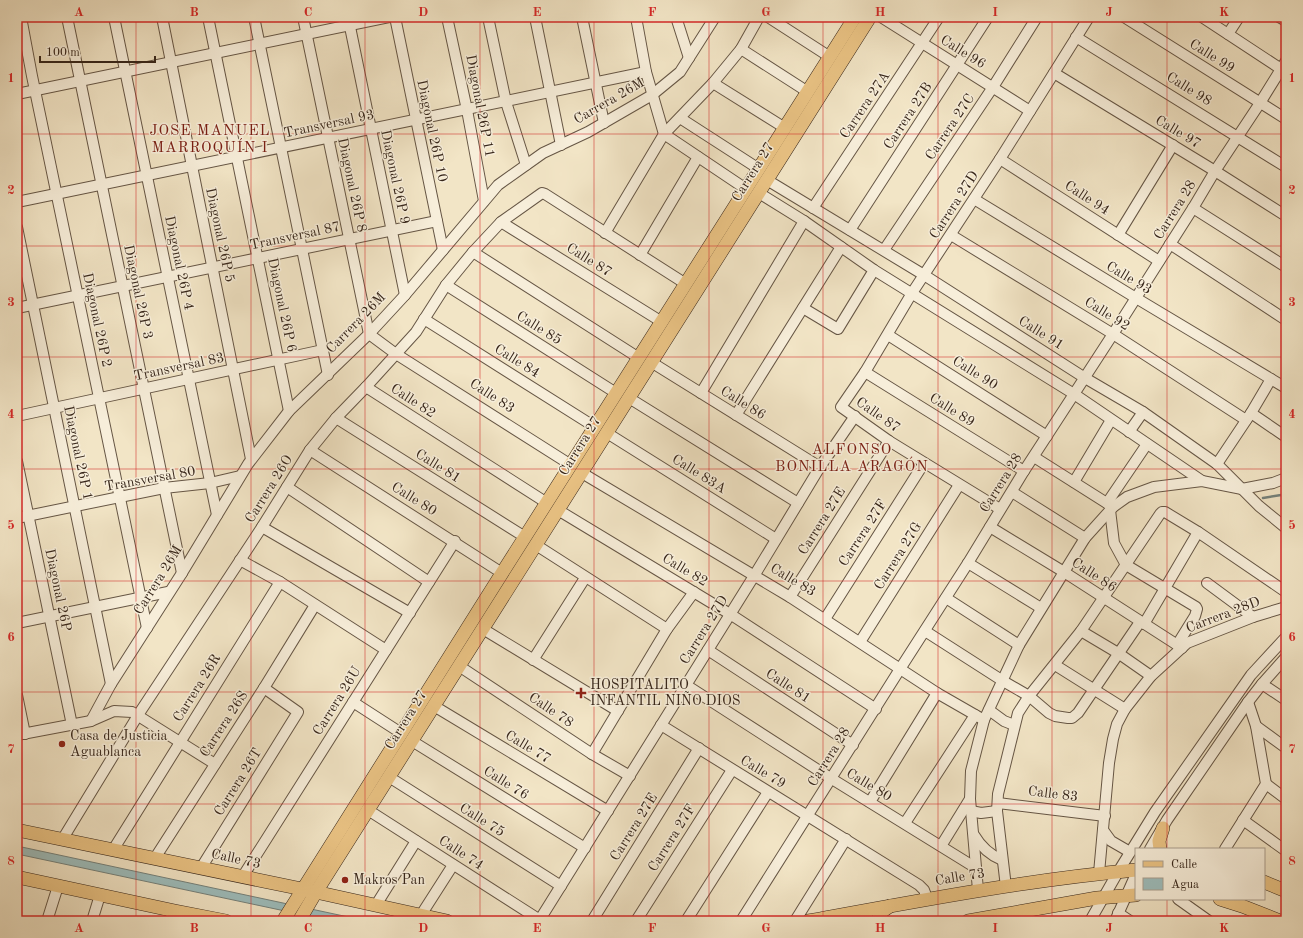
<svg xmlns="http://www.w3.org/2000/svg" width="1303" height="938" font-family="'Old Standard TT',serif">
	<rect width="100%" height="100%" fill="#f2e5c6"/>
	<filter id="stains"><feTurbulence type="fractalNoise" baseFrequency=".005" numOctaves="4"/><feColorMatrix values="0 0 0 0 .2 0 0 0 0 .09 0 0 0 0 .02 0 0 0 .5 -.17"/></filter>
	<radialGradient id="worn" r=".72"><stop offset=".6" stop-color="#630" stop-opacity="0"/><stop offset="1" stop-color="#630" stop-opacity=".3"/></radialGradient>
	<path fill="#9dbdbc" stroke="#74817b" d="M17,846L367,921H332L17,854Z"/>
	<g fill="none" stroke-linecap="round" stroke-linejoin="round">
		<path stroke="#74817b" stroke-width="2.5" d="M1263,498L1281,495L1286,492"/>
		<g stroke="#665645" stroke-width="12">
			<g id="minor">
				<path d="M21,17L32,76L147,628"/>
				<path d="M67,17L182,573"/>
				<path d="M114,17L217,515"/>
				<path d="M162,17L251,459"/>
				<path d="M208,17L289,411"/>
				<path d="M254,17L328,375"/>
				<path d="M303,17L369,334L396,354L571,465"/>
				<path d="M348,17L405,295"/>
				<path d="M395,17L443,250"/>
				<path d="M447,17L467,110L484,201"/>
				<path d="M488,17L506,102L526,165"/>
				<path d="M535,17L561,145"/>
				<path d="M582,17L604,123"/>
				<path d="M636,17L646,72L664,134"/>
				<path d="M676,17L689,58"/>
				<path d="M768,17L830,57"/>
				<path d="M881,17L1030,111"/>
				<path d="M1124,17L1286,119"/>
				<path d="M1202,17L1281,69"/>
				<path d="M1279,17L1286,21"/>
				<path d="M1228,34L1239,17"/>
				<path d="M1076,37L1286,167"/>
				<path d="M741,49L808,92"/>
				<path d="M1054,73L1215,171L1286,216"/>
				<path d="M713,83L785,128"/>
				<path d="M17,94L389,17"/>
				<path d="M680,118L759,169"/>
				<path d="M664,134L746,189"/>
				<path d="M1000,159L1159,261"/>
				<path d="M767,180L924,275L1085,378L1143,412L1217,464L1259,506L1286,528"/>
				<path d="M759,193L804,221L874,270L1074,394L1202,481"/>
				<path d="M974,199L1136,298L1286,388"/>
				<path d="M17,202L646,72"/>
				<path d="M813,208L939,17"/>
				<path d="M1193,208L1286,267"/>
				<path d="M501,222L662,322"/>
				<path d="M17,227L111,684"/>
				<path d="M850,230L988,17"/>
				<path d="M605,233L664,134L713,83L741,49L759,17"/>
				<path d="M951,235L1113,334L1246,420"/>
				<path d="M1118,235L1173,145"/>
				<path d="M1170,244L1286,320"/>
				<path d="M884,250L993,87L1037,17"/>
				<path d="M473,252L639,358"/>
				<path d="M640,255L698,157"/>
				<path d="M446,285L616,393"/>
				<path d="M17,308L437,221"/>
				<path d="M803,308L838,329L874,270"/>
				<path d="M424,319L595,427"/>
				<path d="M888,335L1047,436"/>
				<path d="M651,362L820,467"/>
				<path d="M865,372L1024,471"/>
				<path d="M366,387L547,503"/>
				<path d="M701,393L804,221"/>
				<path d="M629,398L798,503"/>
				<path d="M1251,413L1286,437"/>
				<path d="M736,415L841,247"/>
				<path d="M17,416L323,350"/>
				<path d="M336,418L525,537"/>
				<path d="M1129,432L1143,412"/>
				<path d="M607,433L776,539"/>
				<path d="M310,450L502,573"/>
				<path d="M1034,457L1113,507"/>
				<path d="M17,461L72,725"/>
				<path d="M1217,464L1251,413L1271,379"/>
				<path d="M582,473L790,597L937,693L984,720"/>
				<path d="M1074,482L1111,420"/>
				<path d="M287,487L429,582"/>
				<path d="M1012,492L1085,538"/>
				<path d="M1107,503L1147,444"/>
				<path d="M1000,509L889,441L841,407L865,372L912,293L1000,159L1089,17"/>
				<path d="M558,510L730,614L876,709"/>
				<path d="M1110,510L1114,543L1126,565L1196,607L1197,609L1195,616L1177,645"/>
				<path d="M17,518L164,488L210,483L240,476"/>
				<path d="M262,527L410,613"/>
				<path d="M990,527L1064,572L1182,648"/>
				<path d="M536,545L667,629"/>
				<path d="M240,560L280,582L386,650"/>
				<path d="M968,563L1041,608"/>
				<path d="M1207,583L1253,617"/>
				<path d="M790,597L889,441"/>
				<path d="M946,598L1019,645"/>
				<path d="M825,619L924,463"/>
				<path d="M17,623L168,592"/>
				<path d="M1144,624L1198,532"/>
				<path d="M483,629L618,711"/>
				<path d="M925,631L1003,681L1029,696L1049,713L1055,716L1068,718H1072L1078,713L1140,622"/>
				<path d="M1081,631L1118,653L1151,676"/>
				<path d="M860,642L959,485"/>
				<path d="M708,650L853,745"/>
				<path d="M533,660L585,578"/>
				<path d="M1055,665L1125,709"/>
				<path d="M459,666L592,754L630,776"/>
				<path d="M1262,684L1286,700"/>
				<path d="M686,685L832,779L976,868"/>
				<path d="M17,695L25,734"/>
				<path d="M353,702L401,733"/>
				<path d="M434,706L608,811"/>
				<path d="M989,710L1004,721L1014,725"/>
				<path d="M91,721L111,684L182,573L248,464L289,411L369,334L405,295L498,185L543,153L588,132L652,95L680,72L715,17"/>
				<path d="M661,725L919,885L924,890L927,898"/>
				<path d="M1256,726L1286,748"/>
				<path d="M17,735L91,721L114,711L132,712L215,764"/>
				<path d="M412,741L585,848"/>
				<path d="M592,754L667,629L694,592"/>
				<path d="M389,777L561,886"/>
				<path d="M1266,784L1286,799"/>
				<path d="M870,802L937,693"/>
				<path d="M998,803L1105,816"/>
				<path d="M368,810L540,920"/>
				<path d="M971,811L981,813L997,811"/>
				<path d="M1243,820L1286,851"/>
				<path d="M905,823L975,715"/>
				<path d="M1103,830L1111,841L1130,852"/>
				<path d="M974,835C981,847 990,855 1002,860"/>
				<path d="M62,840L140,712L262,527L310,450L336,418L366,387L416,332L446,285L473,252L501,222L542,193L545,194L686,284"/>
				<path d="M941,846L970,799"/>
				<path d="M1150,849L1167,820L1248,702L1262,684L1286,657"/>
				<path d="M1225,849L1266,784L1256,726L1248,702"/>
				<path d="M113,850L280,582"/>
				<path d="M155,858L264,688L315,605"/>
				<path d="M201,868L298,712L264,688"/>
				<path d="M1099,873L1109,763L1113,739L1117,724L1125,709L1151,676L1187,643L1253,617L1286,607"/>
				<path d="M243,876L455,541"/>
				<path d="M1006,887L997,811L998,794L1018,713L1029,696L1081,631L1160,514L1162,512H1165L1198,532L1286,592"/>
				<path d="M978,890L970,799L971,771L984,720L1019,645L1085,538L1113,507L1127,497L1154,487L1202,481L1242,489L1273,483L1286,478"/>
				<path d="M1178,899L1209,921"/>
				<path d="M376,905L416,841"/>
				<path d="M1118,913L1130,921"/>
				<path d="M421,915L453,865"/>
				<path d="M47,921L58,886"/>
				<path d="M92,921L100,895"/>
				<path d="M169,921L175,911"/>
				<path d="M539,921L754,576L820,467L855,416"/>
				<path d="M592,921L699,748"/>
				<path d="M636,921L732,770"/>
				<path d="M686,921L768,792"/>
				<path d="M741,921L900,669L968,563L1024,471L1113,334L1193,208L1215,171L1260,103L1286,61"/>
				<path d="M795,921L846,839"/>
				<path d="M1090,921L1118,872L1155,812L1251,675L1286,637"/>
				<path d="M1115,921L1136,874"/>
			</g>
		</g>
		<g stroke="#37261a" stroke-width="14">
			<g id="major">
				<path d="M17,830L302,889L447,921"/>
				<path d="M1160,849L1159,841L1163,828"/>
				<path d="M17,877L175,911L226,921"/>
				<path d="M1264,882L1286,891"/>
				<path d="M1220,899L1242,906L1280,921"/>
				<path d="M283,921L504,570L855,17"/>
				<path d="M299,921L316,892L870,17"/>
				<path d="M808,921C917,901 1026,880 1136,870"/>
				<path d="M878,921L880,913L890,906"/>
				<path d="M968,921L1097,898L1136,895"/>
			</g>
		</g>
		<use href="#minor" stroke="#f7eeda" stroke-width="10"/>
		<use href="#major" stroke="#e9c283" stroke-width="13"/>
	</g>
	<path fill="none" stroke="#d62828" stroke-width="1" stroke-opacity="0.55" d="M136,17V921M251,17V921M365,17V921M480,17V921M594,17V921M709,17V921M823,17V921M938,17V921M1052,17V921M1167,17V849M17,134H1286M17,246H1286M17,357H1286M17,469H1286M17,581H1286M17,692H1286M17,804H1286M1167,899V921"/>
	<g fill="#8f2418" stroke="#f7eeda" stroke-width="1.5">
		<path d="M579 687h4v4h4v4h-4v4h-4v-4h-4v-4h4z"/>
		<circle cx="62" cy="744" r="4"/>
		<circle cx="345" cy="880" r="4"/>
	</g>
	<g text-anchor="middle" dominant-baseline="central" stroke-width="3" stroke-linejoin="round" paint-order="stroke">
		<g font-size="14" fill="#37261a" stroke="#f7eeda">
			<text transform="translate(963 52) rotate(32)">Calle 96</text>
			<text transform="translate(1212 56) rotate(32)">Calle 99</text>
			<text transform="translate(1189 89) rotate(32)">Calle 98</text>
			<text transform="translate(609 101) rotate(-30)">Carrera 26M</text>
			<text transform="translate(865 105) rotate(-56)">Carrera 27A</text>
			<text transform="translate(480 106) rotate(79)">Diagonal 26P 11</text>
			<text transform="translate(908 116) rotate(-57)">Carrera 27B</text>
			<text transform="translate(329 124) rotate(-12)">Transversal 93</text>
			<text transform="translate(950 127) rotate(-56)">Carrera 27C</text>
			<text transform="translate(432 131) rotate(78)">Diagonal 26P 10</text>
			<text transform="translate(1178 132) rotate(31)">Calle 97</text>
			<text transform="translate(753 172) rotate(-58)">Carrera 27</text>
			<text transform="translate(395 177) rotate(78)">Diagonal 26P 9</text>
			<text transform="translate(352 185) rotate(78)">Diagonal 26P 8</text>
			<text transform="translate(1087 198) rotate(33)">Calle 94</text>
			<text transform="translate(954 205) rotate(-57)">Carrera 27D</text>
			<text transform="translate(1175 210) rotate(-58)">Carrera 28</text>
			<text transform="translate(220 235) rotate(78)">Diagonal 26P 5</text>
			<text transform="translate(295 236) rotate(-12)">Transversal 87</text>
			<text transform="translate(589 260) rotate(32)">Calle 87</text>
			<text transform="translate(179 263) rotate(78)">Diagonal 26P 4</text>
			<text transform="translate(1129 278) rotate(31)">Calle 93</text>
			<text transform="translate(138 292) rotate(78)">Diagonal 26P 3</text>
			<text transform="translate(282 305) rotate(78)">Diagonal 26P 6</text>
			<text transform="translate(1107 314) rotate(32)">Calle 92</text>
			<text transform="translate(97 320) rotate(78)">Diagonal 26P 2</text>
			<text transform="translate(356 323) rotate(-46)">Carrera 26M</text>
			<text transform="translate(539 328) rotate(32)">Calle 85</text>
			<text transform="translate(1041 333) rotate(32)">Calle 91</text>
			<text transform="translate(517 361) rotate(32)">Calle 84</text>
			<text transform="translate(179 367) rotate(-12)">Transversal 83</text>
			<text transform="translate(975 373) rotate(32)">Calle 90</text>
			<text transform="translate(492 396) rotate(33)">Calle 83</text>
			<text transform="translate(413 401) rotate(33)">Calle 82</text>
			<text transform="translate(743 403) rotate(32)">Calle 86</text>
			<text transform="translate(952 410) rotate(32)">Calle 89</text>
			<text transform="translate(878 415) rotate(35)">Calle 87</text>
			<text transform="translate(580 446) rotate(-58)">Carrera 27</text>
			<text transform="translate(78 453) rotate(78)">Diagonal 26P 1</text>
			<text transform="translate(438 466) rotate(32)">Calle 81</text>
			<text transform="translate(699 474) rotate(32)">Calle 83A</text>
			<text transform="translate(150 479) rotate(-10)">Transversal 80</text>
			<text transform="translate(1001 483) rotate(-58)">Carrera 28</text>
			<text transform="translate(269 489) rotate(-58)">Carrera 26O</text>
			<text transform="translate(414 499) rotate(32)">Calle 80</text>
			<text transform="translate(822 521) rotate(-58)">Carrera 27E</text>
			<text transform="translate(863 533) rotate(-57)">Carrera 27F</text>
			<text transform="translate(898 556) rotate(-58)">Carrera 27G</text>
			<text transform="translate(685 570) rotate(31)">Calle 82</text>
			<text transform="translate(1094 575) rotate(33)">Calle 86</text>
			<text transform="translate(158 580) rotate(-58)">Carrera 26M</text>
			<text transform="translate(793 580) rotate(31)">Calle 83</text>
			<text transform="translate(58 590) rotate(78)">Diagonal 26P</text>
			<text transform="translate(1223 615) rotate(-21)">Carrera 28D</text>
			<text transform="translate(704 630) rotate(-58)">Carrera 27D</text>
			<text transform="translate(788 686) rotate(33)">Calle 81</text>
			<text transform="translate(197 688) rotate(-58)">Carrera 26R</text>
			<text transform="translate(337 701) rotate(-58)">Carrera 26U</text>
			<text transform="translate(551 710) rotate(34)">Calle 78</text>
			<text transform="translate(406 720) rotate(-58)">Carrera 27</text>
			<text transform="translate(224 724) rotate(-57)">Carrera 26S</text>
			<text transform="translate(528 747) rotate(31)">Calle 77</text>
			<text transform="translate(829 757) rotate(-58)">Carrera 28</text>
			<text transform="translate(763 772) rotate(31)">Calle 79</text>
			<text transform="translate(238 782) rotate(-58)">Carrera 26T</text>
			<text transform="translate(506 783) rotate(32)">Calle 76</text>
			<text transform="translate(869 785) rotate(31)">Calle 80</text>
			<text transform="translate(1053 794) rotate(7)">Calle 83</text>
			<text transform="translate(482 820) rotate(32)">Calle 75</text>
			<text transform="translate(634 827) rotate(-58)">Carrera 27E</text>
			<text transform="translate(672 838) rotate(-58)">Carrera 27F</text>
			<text transform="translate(461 853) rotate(33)">Calle 74</text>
			<text transform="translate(236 859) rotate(12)">Calle 73</text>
			<text transform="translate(960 877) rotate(-9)">Calle 73</text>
		</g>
		<g font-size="14" fill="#37261a" stroke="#f7eeda" text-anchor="start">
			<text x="590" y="685">HOSPITALITO<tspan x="590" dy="16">INFANTIL NIÑO DIOS</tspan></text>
			<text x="70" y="736">Casa de Justicia<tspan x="70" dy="16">Aguablanca</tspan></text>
			<text x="353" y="880">Makros Pan</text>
		</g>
		<g font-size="15" letter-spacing="1" fill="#7a1f14" stroke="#f7eeda">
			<text x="210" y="131">JOSE MANUEL<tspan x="210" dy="17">MARROQUÍN I</tspan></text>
			<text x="852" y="450">ALFONSO<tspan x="852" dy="17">BONILLA ARAGÓN</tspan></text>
		</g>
	</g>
	<rect width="1303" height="938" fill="none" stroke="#f2e5c6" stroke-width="44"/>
	<rect x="1135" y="848" width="130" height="52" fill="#f7eeda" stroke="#aa9e8d"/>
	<rect x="1143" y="861" width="20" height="6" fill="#e9c283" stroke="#aa9e8d"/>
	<text x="1171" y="868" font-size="12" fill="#37261a">Calle</text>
	<rect x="1143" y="878" width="20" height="12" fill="#9dbdbc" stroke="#aa9e8d"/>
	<text x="1171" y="888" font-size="12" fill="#37261a">Agua</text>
	<path d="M40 56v6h115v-6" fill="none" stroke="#37261a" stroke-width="2"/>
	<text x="46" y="56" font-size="12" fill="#37261a" stroke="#f7eeda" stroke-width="3" paint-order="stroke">100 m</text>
	<rect x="22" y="22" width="1259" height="894" fill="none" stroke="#d62828" stroke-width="1.5"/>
	<g font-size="13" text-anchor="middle" font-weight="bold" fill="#d62828">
		<text x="79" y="16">A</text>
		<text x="194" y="16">B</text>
		<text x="308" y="16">C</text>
		<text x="423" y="16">D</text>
		<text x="537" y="16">E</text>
		<text x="652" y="16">F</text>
		<text x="766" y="16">G</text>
		<text x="880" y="16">H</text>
		<text x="995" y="16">I</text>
		<text x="1109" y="16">J</text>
		<text x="1224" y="16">K</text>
		<text x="11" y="82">1</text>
		<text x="1292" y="82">1</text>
		<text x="11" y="194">2</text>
		<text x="1292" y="194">2</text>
		<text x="11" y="306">3</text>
		<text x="1292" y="306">3</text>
		<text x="11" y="418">4</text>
		<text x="1292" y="418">4</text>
		<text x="11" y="529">5</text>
		<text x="1292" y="529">5</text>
		<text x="11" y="641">6</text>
		<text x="1292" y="641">6</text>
		<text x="11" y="753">7</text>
		<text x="1292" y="753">7</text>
		<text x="11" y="865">8</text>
		<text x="1292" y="865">8</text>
		<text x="79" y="932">A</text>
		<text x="194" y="932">B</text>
		<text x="308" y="932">C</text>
		<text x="423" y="932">D</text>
		<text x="537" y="932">E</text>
		<text x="652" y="932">F</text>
		<text x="766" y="932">G</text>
		<text x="880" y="932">H</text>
		<text x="995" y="932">I</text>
		<text x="1109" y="932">J</text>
		<text x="1224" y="932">K</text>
	</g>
	<rect width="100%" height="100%" filter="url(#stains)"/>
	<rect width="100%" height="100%" fill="url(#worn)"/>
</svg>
